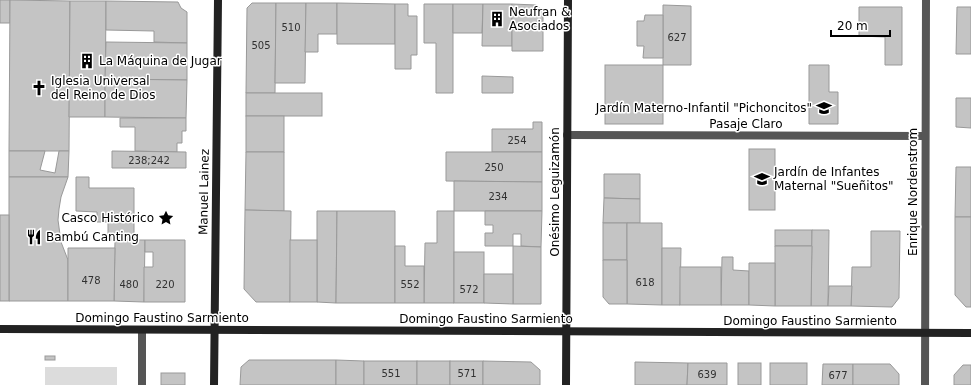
<svg xmlns="http://www.w3.org/2000/svg" width="971" height="385" font-family="'DejaVu Sans',sans-serif">
	<rect width="100%" height="100%" fill="#fff"/>
	<rect fill="#dcdcdc" x="45" y="367" width="72" height="18"/>
	<g fill="#c4c4c4" stroke="#999">
		<rect x="0" y="0" width="10" height="23"/>
		<path d="M10,0L70,1L69,151H9Z"/>
		<path d="M70,1H106L105,117H69Z"/>
		<path d="M106,1L178,2L181,8L187,12V43L154,42V31L106,30Z"/>
		<path d="M252,3H276L275,93H246L247,8Z"/>
		<path d="M276,3H306L305,83H275Z"/>
		<path d="M306,3H337V34H318V52H305Z"/>
		<path d="M337,3L395,4V44H337Z"/>
		<path d="M395,4H408V16H417V55H411V69H395Z"/>
		<path d="M424,4H453V93H436V43H424Z"/>
		<path d="M453,4H483L482,33H453Z"/>
		<path d="M483,4H512V46H482Z"/>
		<path d="M512,4L536,5L543,11V51H512Z"/>
		<path d="M663,5L691,6V65H663Z"/>
		<path d="M859,7H902V65H885V37L859,36Z"/>
		<path d="M957,7H971V54H956Z"/>
		<path d="M645,15H663V58H643L644,46H637V21H644Z"/>
		<path d="M106,42L187,43V80L105,79Z"/>
		<rect x="605" y="65" width="58" height="59"/>
		<path d="M809,65H829V92H838V124H809Z"/>
		<path d="M482,76L513,77V93H482Z"/>
		<path d="M105,79L187,80L186,118L105,117Z"/>
		<rect x="246" y="93" width="76" height="23"/>
		<path d="M956,98H971V128L956,127Z"/>
		<rect x="246" y="116" width="38" height="36"/>
		<path d="M120,118H186V131H182V143H177V152L135,151V127H120Z"/>
		<path d="M533,122H542V152H492V129H533Z"/>
		<rect x="749" y="149" width="26" height="61"/>
		<path d="M9,151H45L40,170L55,173L59,151H69L68,177H9Z"/>
		<path d="M112,151L186,152V168H112Z"/>
		<path d="M246,152H284V211L245,210Z"/>
		<path d="M446,152H542V182L446,181Z"/>
		<path d="M956,167H971V217H955Z"/>
		<path d="M604,174H640V199L604,198Z"/>
		<path d="M9,177H68L61,197L59,209L58,220L61,242L68,260V301H9Z"/>
		<path d="M76,177H89V188H134V240H108V222H97V212L76,211Z"/>
		<path d="M454,181L542,182V211H454Z"/>
		<path d="M604,198L640,199V223H603Z"/>
		<path d="M245,210L291,211L290,302H256L244,289Z"/>
		<path d="M317,211H337L336,303L317,302Z"/>
		<path d="M337,211H395V303H336Z"/>
		<path d="M437,211H454V303H424L425,243H437Z"/>
		<path d="M485,211H542L541,247L521,246V234H513V246H485V233H493V225H485Z"/>
		<rect x="0" y="215" width="9" height="86"/>
		<path d="M955,217H971V307H966L955,295Z"/>
		<rect x="603" y="223" width="24" height="37"/>
		<path d="M627,223H662V305L627,304Z"/>
		<rect x="775" y="230" width="37" height="16"/>
		<path d="M812,230H829L828,306H811Z"/>
		<path d="M871,231H900L899,298L892,307L851,306L852,267H871Z"/>
		<path d="M115,240H145L144,302L114,301Z"/>
		<path d="M145,240H185V302H144V267H153V252H145Z"/>
		<rect x="290" y="240" width="27" height="62"/>
		<path d="M395,246H405V266H424V303H395Z"/>
		<path d="M513,246L541,247V304H513Z"/>
		<path d="M775,246H812L811,306H775Z"/>
		<path d="M68,248H115L114,301H68Z"/>
		<path d="M662,248H681L680,305H662Z"/>
		<rect x="454" y="252" width="30" height="51"/>
		<path d="M722,257H733V270L749,271V305H721Z"/>
		<path d="M603,260H627V304H609L603,297Z"/>
		<path d="M749,263H775V306L749,305Z"/>
		<rect x="680" y="267" width="41" height="38"/>
		<path d="M484,274H513V304L484,303Z"/>
		<path d="M829,286H852L851,306H828Z"/>
		<rect x="45" y="356" width="10" height="4"/>
		<path d="M249,360H336V385H240L241,367Z"/>
		<path d="M336,360L364,361V385H336Z"/>
		<rect x="364" y="361" width="53" height="24"/>
		<rect x="417" y="361" width="33" height="24"/>
		<rect x="450" y="361" width="33" height="24"/>
		<path d="M483,361L531,362L540,370V385H483Z"/>
		<path d="M635,362L688,363L687,385H635Z"/>
		<path d="M688,363H727V385H687Z"/>
		<rect x="738" y="363" width="23" height="22"/>
		<rect x="770" y="363" width="37" height="22"/>
		<path d="M823,364H853V385H822Z"/>
		<path d="M853,364H890L899,374V385H853Z"/>
		<path d="M963,365H971V385H954V375Z"/>
		<rect x="161" y="373" width="24" height="12"/>
	</g>
	<g fill="none" stroke-linecap="round" stroke-linejoin="round">
		<g stroke="#555" stroke-width="8">
			<path d="M567,135L925,136"/>
			<path d="M142,330V385"/>
			<path d="M925,385L926,0"/>
		</g>
		<g stroke="#222" stroke-width="8">
			<path d="M0,329L971,333"/>
			<path d="M214,385L218,0"/>
			<path d="M566,385L568,0"/>
		</g>
	</g>
	<defs>
		<g id="building-bare" transform="scale(1.2)"><path d="M-4-6H4V6H1V3H-1V6H-4ZM-2.5-4.3h1.7v1.8h-1.7ZM.8-4.3h1.7v1.8H.8ZM-2.5-1h1.7V.8h-1.7ZM.8-1h1.7V.8H.8Z" fill="#000" stroke="#fff" stroke-width="2.5" paint-order="stroke"/></g>
		<g id="church-bare" transform="scale(1.2)"><path d="M-1.2-6h2.4v3.5h3.3v2.4h-3.3V6h-2.4V-.1h-3.3v-2.4h3.3Z" fill="#000" stroke="#fff" stroke-width="2.5" paint-order="stroke"/></g>
		<g id="school-bare" transform="scale(1.2)"><path d="M0-5L7-2L0 1L-7-2ZM-4 1L0 2.5L4 1V4Q0 6-4 4Z" fill="#000" stroke="#fff" stroke-width="2.5" paint-order="stroke"/></g>
		<g id="sight-bare" transform="scale(1.2)"><path d="M0-6L1.8-2.2L6-1.7L2.9 1.2L3.7 5.4L0 3.3L-3.7 5.4L-2.9 1.2L-6-1.7L-1.8-2.2Z" fill="#000" stroke="#fff" stroke-width="2.5" paint-order="stroke"/></g>
		<g id="restaurant-bare" transform="scale(1.2)"><path d="M-5-6h1v4h1v-4h1v4h1v-4h1v5L-1.5 .5V6h-2V.5L-5-1ZM5-6V6H3V1.5H1.5Q1.5-4 5-6Z" fill="#000" stroke="#fff" stroke-width="2.5" paint-order="stroke"/></g>
	</defs>
	<g fill-rule="evenodd">
		<use href="#building-bare" x="497" y="19"/>
		<use href="#building-bare" x="87" y="61"/>
		<use href="#church-bare" x="39" y="88"/>
		<use href="#school-bare" x="824" y="108"/>
		<use href="#school-bare" x="762" y="179"/>
		<use href="#sight-bare" x="166" y="218"/>
		<use href="#restaurant-bare" x="34" y="237"/>
	</g>
	<g text-anchor="middle" dominant-baseline="central" stroke-width="3" stroke-linejoin="round" paint-order="stroke">
		<g font-size="10" fill="#313131">
			<text x="291" y="27">510</text>
			<text x="677" y="37">627</text>
			<text x="261" y="45">505</text>
			<text x="517" y="140">254</text>
			<text x="149" y="160">238;242</text>
			<text x="494" y="167">250</text>
			<text x="498" y="196">234</text>
			<text x="91" y="280">478</text>
			<text x="645" y="282">618</text>
			<text x="129" y="284">480</text>
			<text x="165" y="284">220</text>
			<text x="410" y="284">552</text>
			<text x="469" y="289">572</text>
			<text x="391" y="373">551</text>
			<text x="467" y="373">571</text>
			<text x="707" y="374">639</text>
			<text x="838" y="375">677</text>
		</g>
		<g font-size="12" fill="#000" stroke="#fff" text-anchor="start">
			<text x="509" y="12">Neufran &amp;<tspan x="509" dy="14">Asociados</tspan></text>
			<text x="99" y="61">La Máquina de Jugar</text>
			<text x="51" y="81">Iglesia Universal<tspan x="51" dy="14">del Reino de Dios</tspan></text>
			<text x="812" y="108" text-anchor="end">Jardín Materno-Infantil "Pichoncitos"</text>
			<text x="774" y="172">Jardín de Infantes<tspan x="774" dy="14">Maternal "Sueñitos"</tspan></text>
			<text x="154" y="218" text-anchor="end">Casco Histórico</text>
			<text x="46" y="237">Bambú Canting</text>
		</g>
		<g font-size="12" fill="#000" stroke="#fff">
			<text x="746" y="124">Pasaje Claro</text>
			<text transform="translate(204 192) rotate(-89)">Manuel Lainez</text>
			<text transform="translate(555 192) rotate(-90)">Onésimo Leguizamón</text>
			<text transform="translate(913 192) rotate(-90)">Enrique Nordenstrom</text>
			<text x="162" y="318">Domingo Faustino Sarmiento</text>
			<text x="486" y="319">Domingo Faustino Sarmiento</text>
			<text x="810" y="321">Domingo Faustino Sarmiento</text>
		</g>
	</g>
	<path d="M831 30v6h59v-6" fill="none" stroke="#000000" stroke-width="2"/>
	<text x="837" y="30" font-size="12" fill="#000000" stroke="#ffffff" stroke-width="3" paint-order="stroke">20 m</text>
</svg>
